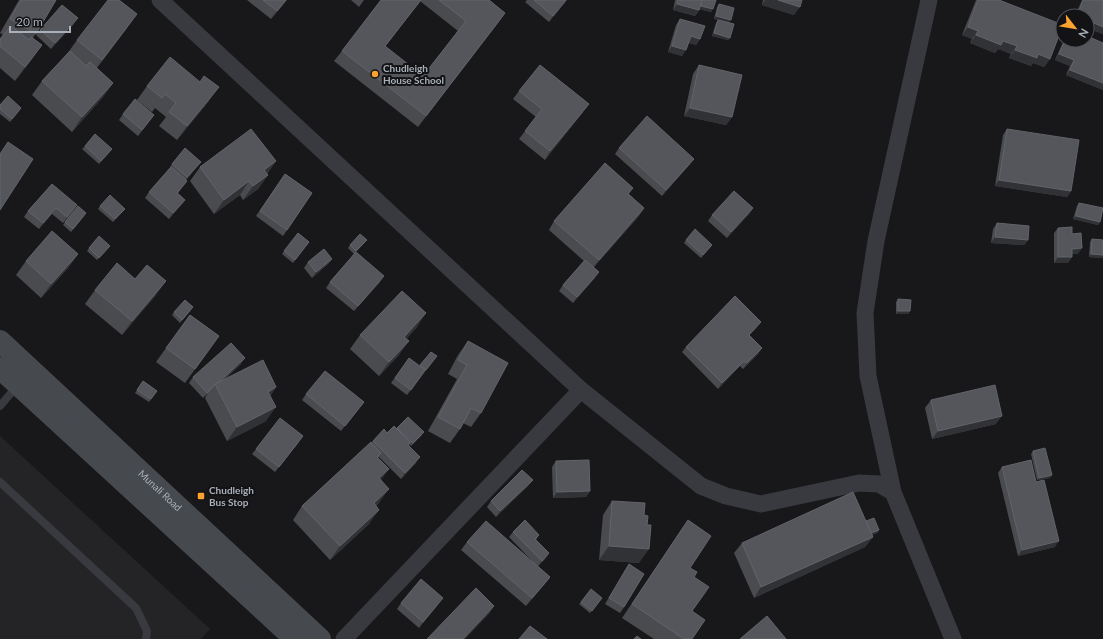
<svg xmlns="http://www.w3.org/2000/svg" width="1103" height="639" font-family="Lato,sans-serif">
	<rect width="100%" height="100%" fill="#18181a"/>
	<path fill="#242427" d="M0,436L210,629L201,639H0Z"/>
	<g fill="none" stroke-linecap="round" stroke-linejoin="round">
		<g stroke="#383a3f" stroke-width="8">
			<path d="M0,406L18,385"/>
			<path d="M0,482L136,608L147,631L146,639"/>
		</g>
		<g stroke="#383a3f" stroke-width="17">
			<path d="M160,0L581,390L701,486L726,496L761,504L859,483L879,484L893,492L953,639"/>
			<path d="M893,492L868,376L865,313L876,241L929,0"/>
			<path d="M344,639L581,390"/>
		</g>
		<g stroke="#464a4f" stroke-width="22">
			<path id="s1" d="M0,341L320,639"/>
			<path d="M0,368L295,639"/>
		</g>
	</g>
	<g fill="#494b4f" fill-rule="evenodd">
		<path d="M19,0H56L33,38L42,45L32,59L15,81L0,68V39L3,35L0,33Z"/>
		<path d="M247,0H287L271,19Z"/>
		<path d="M351,0H364L359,7Z"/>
		<path d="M381,0H489L505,13L498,23L418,127L334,61L342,51ZM420,1L458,31L423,76L385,47Z"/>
		<path d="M527,0H567L549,22L525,2Z"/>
		<path d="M675,0H716L711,12L700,9L695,16L673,10Z"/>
		<path d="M763,0H802L794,15L762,5Z"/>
		<path d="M976,0H999L1050,59L1044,67L1033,63L1031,66L1009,58L1011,54L998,49L995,53L970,43L972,39L962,35Z"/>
		<path d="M1082,0H1103V34L1087,28V16H1075Z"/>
		<path d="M719,4L729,22L714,19L717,7Z"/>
		<path d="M680,19L700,39L696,45L689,43L682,56L668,52L676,25Z"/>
		<path d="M718,20L730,38L728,40L712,36L716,23Z"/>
		<path d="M74,24L51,49L36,35L40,30Z"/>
		<path d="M127,28L97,68L113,83L103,97L72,132L32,95L42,81L67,54L77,40Z"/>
		<path d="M1064,40H1087L1103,43V90L1066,75L1070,66L1055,60Z"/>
		<path d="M699,65L732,117L726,125L684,116L693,74Z"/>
		<path d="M147,86L209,101L177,140L159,126L166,117L155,108L152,112L137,100Z"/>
		<path d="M519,91L583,112L545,160L519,139L536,117L513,99Z"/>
		<path d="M0,105L19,111L10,122L0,114Z"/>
		<path d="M123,114L154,115L138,136L119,120Z"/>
		<path d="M1007,129L1071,191L1067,197L995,186L1003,135Z"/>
		<path d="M85,146L112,149L99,164L82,149Z"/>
		<path d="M619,148L690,164L662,196L615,154Z"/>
		<path d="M276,161L267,174L268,175L258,189L243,200L240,195L214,214L190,181L200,167Z"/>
		<path d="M201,162L186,180L187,181L178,193L185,200L181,205L169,219L145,198L149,192L171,167H170L172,164Z"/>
		<path d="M285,174L312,193L283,236L256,216Z"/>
		<path d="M52,184L73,211L63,223L52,214L39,229L24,217L28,211Z"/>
		<path d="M629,194L644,208L639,216L594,267L595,278L573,303L559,291L563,285L584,261L549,230L554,221Z"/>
		<path d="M1079,203L1100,222L1098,225L1073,219L1077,206Z"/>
		<path d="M100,206L125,209L113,222L98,209Z"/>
		<path d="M753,208L749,214L727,238L708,221L712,215Z"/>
		<path d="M84,216L71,232L63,225L65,222Z"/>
		<path d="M997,223L1028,240L1024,245L991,243L993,229Z"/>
		<path d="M1058,228L1072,234L1078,254H1072V257L1068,263H1054V233Z"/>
		<path d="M298,233L309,242L293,263L282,254Z"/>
		<path d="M1092,239L1103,240V257L1102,258L1089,257L1090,242Z"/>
		<path d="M367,240L356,252L380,282L354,311L326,288L330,282L354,254L348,248L350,245Z"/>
		<path d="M686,240L712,245L701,258L684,243Z"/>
		<path d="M110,246L97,260L87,251L89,248Z"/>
		<path d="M78,254L68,268L41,298L16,275L26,261Z"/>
		<path d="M332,259L328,264L312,278L304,268L308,262Z"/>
		<path d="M135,279L156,295L122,335L85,304L95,290Z"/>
		<path d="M898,299L910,311L908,314H896V302Z"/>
		<path d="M191,310L180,323L172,315L174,312Z"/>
		<path d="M417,327L406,339L399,355L379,376L350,349L360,335Z"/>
		<path d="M757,327L749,335L762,348L758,354L743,369L740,366L718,389L682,352L686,347Z"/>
		<path d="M468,341L481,413L471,427L463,423L460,429L450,443L428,431L457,379L448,374L458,355Z"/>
		<path d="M166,348L209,350L185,383L156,362Z"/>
		<path d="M431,352L437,356L424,373L407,395L391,383L409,358L420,366Z"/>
		<path d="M241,364L224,380L276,387L270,396L266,421L227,441L205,398L208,393L203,398L189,383L193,377Z"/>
		<path d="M143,381L157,391L149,402L135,393Z"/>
		<path d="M306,394L364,402L341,431L302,400Z"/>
		<path d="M931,400L996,424L932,439L925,408Z"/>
		<path d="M408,417L422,435L411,446L409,444L408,445L416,463L401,479L379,457L378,458L381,480L379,503L376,506L369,524L330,560L293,520L302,506L373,441L387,433L397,429Z"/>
		<path d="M299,442L275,472L252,454L256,449Z"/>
		<path d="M1033,451L1052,475L1050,478L1037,480L1031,454Z"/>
		<path d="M556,461L590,491L586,497L553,498L552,467Z"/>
		<path d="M1002,467L1036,482L1055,547L1018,556L998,473Z"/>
		<path d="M529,485L496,517L487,507L491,501Z"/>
		<path d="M612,501L644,515L647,525L639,563L599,560L603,515Z"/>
		<path d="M688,520L690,568L694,577L692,639H654L622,618Z"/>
		<path d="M866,521L879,530L877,533L872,535L873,537L865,547L754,598L734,553L742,543Z"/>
		<path d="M513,532L539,535L536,540L549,553L545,559L538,566L550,577L544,585L526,606L461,550L467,542L536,565L509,537Z"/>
		<path d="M629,564L624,607L620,613L605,604Z"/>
		<path d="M602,598L590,613L579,604L581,602Z"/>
		<path d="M401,603H439L419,628L397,609Z"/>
	</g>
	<g fill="#313235">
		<path d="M286,0H287L271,19L277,11Z"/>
		<path d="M421,0L377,57L385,46Z"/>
		<path d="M566,0H567L549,22L553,16Z"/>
		<path d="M765,0H778L800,7L794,15L762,5Z"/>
		<path d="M677,4L699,10L695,16L673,10Z"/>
		<path d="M700,6L713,9L711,12L698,9Z"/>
		<path d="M505,13L498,23L418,127L426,116Z"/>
		<path d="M137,14L127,28L92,74L102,60Z"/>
		<path d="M716,16L731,20L729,22L714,19Z"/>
		<path d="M78,18L74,24L51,49L55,43Z"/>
		<path d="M1087,20L1103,27V34L1087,28Z"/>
		<path d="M968,27L978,31L972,39L962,35Z"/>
		<path d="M714,33L730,38L728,40L712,36Z"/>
		<path d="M976,35L1003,41L1017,46L1011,54L998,49L995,53L970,43Z"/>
		<path d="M691,36L700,39L696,45L687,42Z"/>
		<path d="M42,45L32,59L15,81L25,67Z"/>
		<path d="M672,46L686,50L682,56L668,52Z"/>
		<path d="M1015,50L1038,54L1050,59L1044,67L1033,63L1031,66L1009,58Z"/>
		<path d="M1059,54L1074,60L1070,66L1055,60Z"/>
		<path d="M1070,70L1103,83V90L1066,75Z"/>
		<path d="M113,83L103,97L72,132L82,117Z"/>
		<path d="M219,87L209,101L177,140L187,126Z"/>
		<path d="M589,104L583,112L545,160L550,151Z"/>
		<path d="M690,108L732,117L726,125L684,116Z"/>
		<path d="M694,159L690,164L662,196L666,190Z"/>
		<path d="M276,161L266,175L264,170Z"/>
		<path d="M268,175L258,189L243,200L253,186Z"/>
		<path d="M999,180L1071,191L1067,197L995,186Z"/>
		<path d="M249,181L240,195L214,214L224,200Z"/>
		<path d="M185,200L181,205L169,219L173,213Z"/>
		<path d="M77,205L73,211L63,223L67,217Z"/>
		<path d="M56,208L52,214L39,229L43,223Z"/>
		<path d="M644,208L639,216L593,268L599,260Z"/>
		<path d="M753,208L749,214L727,238L731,232Z"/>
		<path d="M1076,216L1100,222L1098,225L1073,219Z"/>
		<path d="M995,237L1028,240L1024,245L991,243Z"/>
		<path d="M1082,248L1078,254H1068L1072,249Z"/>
		<path d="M78,254L68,268L41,298L51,284Z"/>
		<path d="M1091,254L1103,255V257L1102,258L1089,257Z"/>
		<path d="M1058,257H1072L1068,263H1054Z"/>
		<path d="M332,259L328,264L312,278L316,272Z"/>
		<path d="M599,272L595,278L573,303L577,297Z"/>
		<path d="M384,276L380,282L354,311L358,306Z"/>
		<path d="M166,281L156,295L122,335L132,321Z"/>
		<path d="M898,311H910L908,314H896Z"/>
		<path d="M426,313L417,327L395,351L404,337Z"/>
		<path d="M409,341L399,355L379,376L389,362Z"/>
		<path d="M762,348L758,354L743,369L747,363Z"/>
		<path d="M245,358L241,364L216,386V385Z"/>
		<path d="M744,361L740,366L718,389L722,383Z"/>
		<path d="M276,387L267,402L268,392Z"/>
		<path d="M276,407L266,421L227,441L237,427Z"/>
		<path d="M1002,416L996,424L932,439L938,431Z"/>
		<path d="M420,457L416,463L401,479L405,473Z"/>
		<path d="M389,469L379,483V478Z"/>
		<path d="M1052,475L1050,478L1037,480L1039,478Z"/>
		<path d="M533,480L529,485L496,517L500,511Z"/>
		<path d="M389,489L379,503L364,517L374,503Z"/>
		<path d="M590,491L586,497L553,498L557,492Z"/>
		<path d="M379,510L369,524L330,560L340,546Z"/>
		<path d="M879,530L877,533L866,538L868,535Z"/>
		<path d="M873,537L865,547L754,598L761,587Z"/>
		<path d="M1059,541L1055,547L1018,556L1022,550Z"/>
		<path d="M609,546L649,549L639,563L599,560Z"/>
		<path d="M549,553L545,559L538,566L542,561Z"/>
		<path d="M550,577L544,585L526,606L532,598Z"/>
		<path d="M443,598L419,628L423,622Z"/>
		<path d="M494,606L489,614L465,639H463Z"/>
	</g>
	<g fill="#54565b" stroke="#61646a">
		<path d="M21,0H56L36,34L10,19Z"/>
		<path d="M108,0H119L137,14L102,60L77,40Z"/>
		<path d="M263,0H286L277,11Z"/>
		<path d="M381,0H421L385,46L423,76L466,21L439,0H489L505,13L426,116L342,51Z"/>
		<path d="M534,0H566L553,16Z"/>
		<path d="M678,0H702L699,10L677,4Z"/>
		<path d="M702,0H716L713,9L701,6Z"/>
		<path d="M778,0H802L800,7Z"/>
		<path d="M978,0H999L1063,25L1050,59L1038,54L1037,58L1015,50L1017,46L1003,41L1001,45L976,35L978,31L968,27Z"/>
		<path d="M1083,0H1103V27L1087,20V16H1077Z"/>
		<path d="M719,4L734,8L731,20L716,16Z"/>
		<path d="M62,5L78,18L55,43L40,30Z"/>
		<path d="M680,19L705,26L700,39L691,36L686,50L672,46Z"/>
		<path d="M718,20L734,24L730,38L714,33Z"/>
		<path d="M11,26L29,40L31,37L42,45L25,67L0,46V39Z"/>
		<path d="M1087,36L1103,43V83L1070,70L1074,60L1059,54L1065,40H1087Z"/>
		<path d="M70,51L86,66L90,62L113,83L82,117L42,81Z"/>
		<path d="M170,57L200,82L204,76L219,87L187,126L169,112L176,103L165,94L162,98L147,86Z"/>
		<path d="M540,65L589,104L550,151L525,131L542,109L519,91Z"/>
		<path d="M699,65L742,75L732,117L690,108Z"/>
		<path d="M8,96L21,108L12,119L0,109V105Z"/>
		<path d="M135,99L154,115L142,130L123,114Z"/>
		<path d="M647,116L694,159L666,190L619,148Z"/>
		<path d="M251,129L276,161L264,170L268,175L253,186L249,181L224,200L200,167Z"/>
		<path d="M1007,129L1079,140L1071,191L999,180Z"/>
		<path d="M95,134L112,149L101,161L85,146Z"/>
		<path d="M8,142L33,159L0,210V154Z"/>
		<path d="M185,148L201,162L187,177L172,164Z"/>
		<path d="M605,163L633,188L628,194L644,208L599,260L554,221Z"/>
		<path d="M171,167L187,181L177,193L185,200L173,213L149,192Z"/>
		<path d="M285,174L312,193L287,230L260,211Z"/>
		<path d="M52,184L77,205L67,217L56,208L43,223L28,211Z"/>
		<path d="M734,191L753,208L731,232L712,215Z"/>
		<path d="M110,195L125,209L115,219L100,206Z"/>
		<path d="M1079,203L1103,208L1100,222L1076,216Z"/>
		<path d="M78,206L86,213L73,229L65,222Z"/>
		<path d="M997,223L1029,226L1028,240L995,237Z"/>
		<path d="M1072,227V234L1081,233L1082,248L1072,249V257H1058V228Z"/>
		<path d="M695,229L712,245L703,255L686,240Z"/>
		<path d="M52,231L78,254L51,284L26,261Z"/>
		<path d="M298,233L309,242L295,260L284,251Z"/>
		<path d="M360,234L367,240L356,251L350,245Z"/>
		<path d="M99,236L110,246L99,258L89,248Z"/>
		<path d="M1092,239L1103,240V255L1091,254Z"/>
		<path d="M324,249L332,259L316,272L308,262Z"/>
		<path d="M356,252L384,276L358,306L330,282Z"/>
		<path d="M585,260L599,272L577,297L563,285Z"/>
		<path d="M117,263L135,279L147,265L166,281L132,321L95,290Z"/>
		<path d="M402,291L426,313L404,337L409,341L389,362L360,335Z"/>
		<path d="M735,296L761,322L749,335L762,348L747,363L744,361L722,383L686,347Z"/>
		<path d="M898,299L911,300L910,311H898Z"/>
		<path d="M185,300L193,307L182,320L174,312Z"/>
		<path d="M190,315L219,336L195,369L166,348Z"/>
		<path d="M468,341L508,363L481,413L471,408L460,429L438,417L467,365L458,360Z"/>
		<path d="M231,343L245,358L219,382L215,384L212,388L207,393L193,377Z"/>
		<path d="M431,352L437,356L426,370L420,365Z"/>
		<path d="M409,358L425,370L411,390L395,378Z"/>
		<path d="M263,360L276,387L268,392L276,407L237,427L215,384Z"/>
		<path d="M325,371L364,402L345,426L306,394Z"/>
		<path d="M143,381L157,391L151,399L137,390Z"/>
		<path d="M995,385L1002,416L938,431L931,400Z"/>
		<path d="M408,417L424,432L413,443L397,428Z"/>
		<path d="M280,418L303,436L279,467L256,449Z"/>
		<path d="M394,426L410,442L408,445L420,457L405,473L373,441L384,429L387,433Z"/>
		<path d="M371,442L381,453L377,457L389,469L379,478L389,489L374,503L379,510L340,546L302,506Z"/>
		<path d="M1045,448L1052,475L1039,478L1033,451Z"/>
		<path d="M589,460L590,491L557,492L556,461Z"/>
		<path d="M1031,460L1036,482L1044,480L1059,541L1022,550L1002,467Z"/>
		<path d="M522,470L533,480L500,511L491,501Z"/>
		<path d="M853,492L873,537L761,587L742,543Z"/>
		<path d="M612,501L645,503L644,515L648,516L647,525H651L649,549L609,546Z"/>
		<path d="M874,518L879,530L871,533L866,521Z"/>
		<path d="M525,520L539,535L535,539L549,553L542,561L513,532Z"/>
		<path d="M688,520L711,536L690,568L697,572L694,577L709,587L692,611L705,620L692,639H684L632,604Z"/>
		<path d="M486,521L550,577L532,598L467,542Z"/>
		<path d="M629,564L644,574L624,607L609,598Z"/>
		<path d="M421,579L443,598L423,622L401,603Z"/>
		<path d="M476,588L494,606L463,639H427Z"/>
		<path d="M591,589L602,598L592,611L581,602Z"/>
		<path d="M767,616L786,639H740Z"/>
		<path d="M530,626L547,639H519Z"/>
		<path d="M637,636L641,639H634Z"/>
	</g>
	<g fill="#fba22f" stroke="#131315" stroke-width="1.5">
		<circle cx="375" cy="74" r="4"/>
		<rect x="197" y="492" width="8" height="8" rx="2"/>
	</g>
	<g text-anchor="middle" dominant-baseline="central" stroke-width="4" stroke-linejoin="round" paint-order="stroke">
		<g font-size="10" font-weight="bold" fill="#a9b0ba" stroke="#131315" text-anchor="start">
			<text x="383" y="68">Chudleigh<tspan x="383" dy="12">House School</tspan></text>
			<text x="209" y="490">Chudleigh<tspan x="209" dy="12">Bus Stop</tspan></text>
		</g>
		<g font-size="10" fill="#a9b0ba" stroke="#131315">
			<text stroke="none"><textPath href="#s1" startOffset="219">Munali Road</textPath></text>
		</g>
	</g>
	<g transform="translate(1075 28) rotate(121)"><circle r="19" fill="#131315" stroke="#4f5257"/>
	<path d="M0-3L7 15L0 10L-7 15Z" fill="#fba22f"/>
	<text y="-6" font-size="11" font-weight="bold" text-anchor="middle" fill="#a9b0ba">N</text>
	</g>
	<path d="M10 26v6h60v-6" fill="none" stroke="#a9b0ba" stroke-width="2"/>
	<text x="16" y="26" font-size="12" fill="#a9b0ba" stroke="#131315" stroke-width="3" paint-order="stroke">20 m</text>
</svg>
